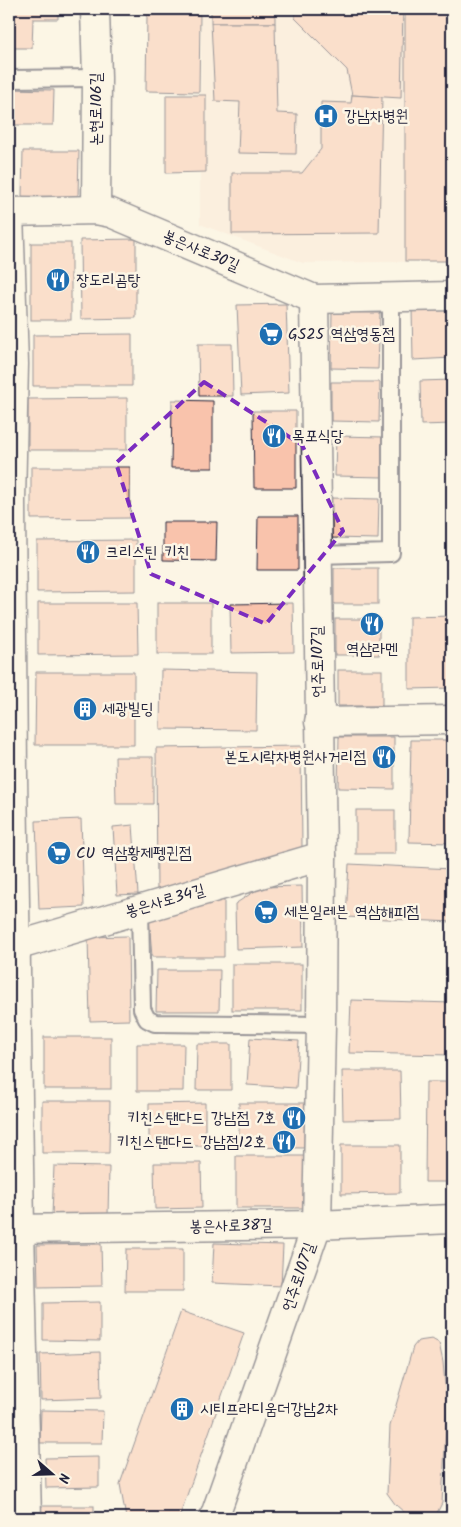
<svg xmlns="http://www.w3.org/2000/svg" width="461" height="1527" font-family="Kalam,'Poor Story',sans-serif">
	<rect width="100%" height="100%" fill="#fcf5e5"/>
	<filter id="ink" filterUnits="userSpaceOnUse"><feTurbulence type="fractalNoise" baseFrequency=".02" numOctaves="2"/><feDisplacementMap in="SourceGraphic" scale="10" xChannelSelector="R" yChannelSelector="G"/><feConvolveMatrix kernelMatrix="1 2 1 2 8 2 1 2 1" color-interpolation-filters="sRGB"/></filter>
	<g filter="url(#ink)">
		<path fill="#fbe6d4" d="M201,9H452V261L303,263L200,224Z"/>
		<g fill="#f9c3ac" stroke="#22223b">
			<path d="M9,9H58V19H33L32,48H9Z"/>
			<rect x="211" y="9" width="64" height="14"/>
			<path d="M295,9H403L401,98L352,95L347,70L295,18Z"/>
			<rect x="405" y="9" width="47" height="252"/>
			<path d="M147,15H200L199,92L146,91Z"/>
			<path d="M211,23H275L277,113L297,114L296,154L238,153L240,102L215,101Z"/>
			<path d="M9,89L54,90L53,125H9Z"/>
			<path d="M166,95H206V172L166,173Z"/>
			<path d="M352,95L382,97L379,233L232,234V173H302L321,149V102L351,103Z"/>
			<path d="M23,151H79L78,197L22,196Z"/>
			<path d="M136,239V318L81,319L80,240Z"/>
			<rect x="31" y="243" width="40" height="77"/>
			<path d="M286,304L289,393L241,395L237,305Z"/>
			<path d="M452,306V358L413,360L412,308Z"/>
			<path d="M332,312L380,313L378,369L331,368Z"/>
			<path d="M132,334V386H33V335Z"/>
			<path d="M198,344H232L233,396H199Z"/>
			<path d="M452,380V424L421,425L420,381Z"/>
			<path d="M331,382H380L379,422L331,421Z"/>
			<path d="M127,398V450H28V399Z"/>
			<path d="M172,400L213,401V468H171Z"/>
			<path d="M253,411H296V488H254Z"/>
			<path d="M336,436L385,437L383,477L335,476Z"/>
			<path d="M31,467H130V518L31,519Z"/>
			<path d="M331,498L379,499L378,539L330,538Z"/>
			<path d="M258,516H298V570H257Z"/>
			<path d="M163,522H217L216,561L163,560Z"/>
			<path d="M136,540V591L37,592V541Z"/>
			<rect x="334" y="568" width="44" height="36"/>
			<path d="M38,603H137L138,654L38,655Z"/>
			<rect x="157" y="603" width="54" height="51"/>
			<path d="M293,603L294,652L231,653L230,604Z"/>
			<path d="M452,616V688L409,689V617Z"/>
			<rect x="335" y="619" width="44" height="36"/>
			<path d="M161,670L257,672L256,730L160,729Z"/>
			<rect x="338" y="670" width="44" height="36"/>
			<path d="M36,672H134V745H35Z"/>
			<path d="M339,737H394V789L338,788Z"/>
			<path d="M411,740H452V843L409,842Z"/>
			<path d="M301,746L302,848L157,895L156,748Z"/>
			<path d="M115,757H153V804H116Z"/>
			<rect x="356" y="810" width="39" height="44"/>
			<path d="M81,819L84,907L39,909L36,821Z"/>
			<path d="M133,825L138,894L117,895L113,827Z"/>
			<path d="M349,864L452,869V922L346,917Z"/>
			<path d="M302,886L303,947L236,949L235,904L261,887Z"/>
			<path d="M224,896V957H152L149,918Z"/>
			<path d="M128,936L129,1020L90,1021L88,937Z"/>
			<rect x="232" y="964" width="70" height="46"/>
			<path d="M157,970H220L219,1011H156Z"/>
			<path d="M351,1000L452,1003V1055L349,1053Z"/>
			<rect x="44" y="1037" width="67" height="52"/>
			<path d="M250,1038L299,1041L296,1088L247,1085Z"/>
			<path d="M137,1044H184L183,1091H137Z"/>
			<path d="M197,1044H231V1090H196Z"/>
			<path d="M342,1071H400L401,1119L343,1120Z"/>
			<path d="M426,1082H452V1182H425Z"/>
			<path d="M42,1101H110L109,1153H42Z"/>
			<path d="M205,1103V1146H149V1104Z"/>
			<path d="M239,1103H305L304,1148L239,1147Z"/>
			<path d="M341,1145H400V1193L341,1194Z"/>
			<path d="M236,1156H305L304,1208H236Z"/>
			<path d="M154,1163H201L202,1208L155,1209Z"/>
			<path d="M54,1166L109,1167L108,1216L52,1215Z"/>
			<path d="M214,1243L283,1245L281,1286L212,1283Z"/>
			<path d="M101,1244L102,1286L38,1287L37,1245Z"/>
			<path d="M126,1249H183V1291H125Z"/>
			<path d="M100,1302V1341L43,1340V1303Z"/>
			<path d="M181,1311L244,1333L179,1518H126L120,1484Z"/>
			<path d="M432,1339L439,1343L443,1362L447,1407L442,1503L438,1511L434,1516L422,1517L406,1514L395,1504L387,1493L390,1426L413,1347L418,1341Z"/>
			<path d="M100,1352L101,1398L41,1400L40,1354Z"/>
			<path d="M41,1410L103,1411L102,1443H40Z"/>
			<path d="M99,1457V1487L46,1488L45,1458Z"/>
			<rect x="39" y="1506" width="55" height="12"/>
		</g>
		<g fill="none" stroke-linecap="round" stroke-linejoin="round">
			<g stroke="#22223b" stroke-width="20">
				<g id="service">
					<path d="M9,79L97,78"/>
					<path d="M317,555L391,553V297"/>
					<path d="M140,908L142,1009L147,1019L155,1023L321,1025"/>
				</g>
			</g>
			<g stroke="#22223b" stroke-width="31">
				<g id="minor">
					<path d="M95,9L97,78L96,210"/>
					<path d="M9,212L96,210L111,213L314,299L452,296"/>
					<path d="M9,213L14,364L11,501L13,775L20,1229L27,1518"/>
					<path d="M319,722L452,720"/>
					<path d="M9,948L322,856"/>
					<path d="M9,1229L317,1225L452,1219"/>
					<path d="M214,1518L317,1225L321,1025L322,856L314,299"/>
				</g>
			</g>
			<use href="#service" stroke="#fcf5e5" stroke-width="16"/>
			<use href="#minor" stroke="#fcf5e5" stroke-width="28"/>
		</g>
	</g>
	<path d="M0 0H461V1527H0ZM204,382L302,445L343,531L266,624L151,574L116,463Z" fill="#fcf5e5" fill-opacity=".55" fill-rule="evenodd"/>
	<path fill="none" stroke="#7b2cbf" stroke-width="4" stroke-dasharray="10 6" stroke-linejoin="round" d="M204,382L302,445L343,531L266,624L151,574L116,463Z"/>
	<defs>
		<g id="hospital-disc" transform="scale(1.25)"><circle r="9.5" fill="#1f6fb2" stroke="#fcf5e5"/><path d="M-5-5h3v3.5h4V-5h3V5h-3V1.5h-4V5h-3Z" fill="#fff"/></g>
		<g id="restaurant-disc" transform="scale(1.25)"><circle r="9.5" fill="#1f6fb2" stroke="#fcf5e5"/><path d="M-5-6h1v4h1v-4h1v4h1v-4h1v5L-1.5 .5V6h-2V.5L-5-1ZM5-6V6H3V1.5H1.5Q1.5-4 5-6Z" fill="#fff"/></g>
		<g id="supermarket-disc" transform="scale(1.25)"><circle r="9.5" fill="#1f6fb2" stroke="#fcf5e5"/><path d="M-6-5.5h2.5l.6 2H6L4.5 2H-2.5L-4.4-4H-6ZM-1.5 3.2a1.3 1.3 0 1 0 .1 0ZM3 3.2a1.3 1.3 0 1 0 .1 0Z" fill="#fff"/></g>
		<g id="building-disc" transform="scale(1.25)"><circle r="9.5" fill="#1f6fb2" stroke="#fcf5e5"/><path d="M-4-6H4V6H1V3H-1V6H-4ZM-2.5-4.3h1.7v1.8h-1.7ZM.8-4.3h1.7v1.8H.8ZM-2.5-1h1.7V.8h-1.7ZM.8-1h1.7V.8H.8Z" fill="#fff"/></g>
	</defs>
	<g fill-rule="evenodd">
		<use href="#hospital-disc" x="326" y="116"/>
		<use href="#restaurant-disc" x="58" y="280"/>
		<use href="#supermarket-disc" x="271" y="334"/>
		<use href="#restaurant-disc" x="274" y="436"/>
		<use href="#restaurant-disc" x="88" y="552"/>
		<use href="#restaurant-disc" x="372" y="624"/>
		<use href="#building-disc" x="85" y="709"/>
		<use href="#restaurant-disc" x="384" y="757"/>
		<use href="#supermarket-disc" x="59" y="853"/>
		<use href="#supermarket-disc" x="266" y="912"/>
		<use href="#restaurant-disc" x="294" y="1118"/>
		<use href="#restaurant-disc" x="284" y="1142"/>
		<use href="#building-disc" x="182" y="1409"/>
	</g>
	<g text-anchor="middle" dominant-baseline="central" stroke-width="5" stroke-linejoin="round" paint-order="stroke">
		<g font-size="16" fill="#22223b" stroke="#fcf5e5">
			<text transform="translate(96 109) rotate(-90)">논현로106길</text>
			<text transform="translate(201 251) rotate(23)">봉은사로30길</text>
			<text transform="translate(318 662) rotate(-91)">언주로107길</text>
			<text transform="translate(165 901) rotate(-16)">봉은사로34길</text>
			<text transform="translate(231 1226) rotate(-1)">봉은사로38길</text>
			<text transform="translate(299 1277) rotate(-71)">언주로107길</text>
		</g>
		<g font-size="16" fill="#22223b" stroke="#fcf5e5" text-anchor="start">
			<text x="344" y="116">강남차병원</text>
			<text x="76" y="280">장도리곰탕</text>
			<text x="288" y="334">GS25 역삼영동점</text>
			<text x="292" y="436">목포식당</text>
			<text x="106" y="552">크리스틴 키친</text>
			<text x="372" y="649" text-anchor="middle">역삼라멘</text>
			<text x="102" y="709">세광빌딩</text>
			<text x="366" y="757" text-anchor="end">본도시락차병원사거리점</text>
			<text x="76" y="853">CU 역삼황제펭귄점</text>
			<text x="284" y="912">세븐일레븐 역삼해피점</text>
			<text x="276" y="1118" text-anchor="end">키친스탠다드 강남점 7호</text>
			<text x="266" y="1142" text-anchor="end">키친스탠다드 강남점12호</text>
			<text x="200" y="1409">시티프라디움더강남2차</text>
		</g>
	</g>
	<rect width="461" height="1527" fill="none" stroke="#fcf5e5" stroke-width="30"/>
	<rect x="15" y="15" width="431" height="1497" fill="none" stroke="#22223b" stroke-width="2" filter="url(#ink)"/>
	<g transform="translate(52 1474) rotate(110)" stroke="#fcf5e5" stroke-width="4" paint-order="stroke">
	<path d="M0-4L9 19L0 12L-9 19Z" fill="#22223b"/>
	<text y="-8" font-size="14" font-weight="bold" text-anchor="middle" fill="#22223b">N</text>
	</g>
</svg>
